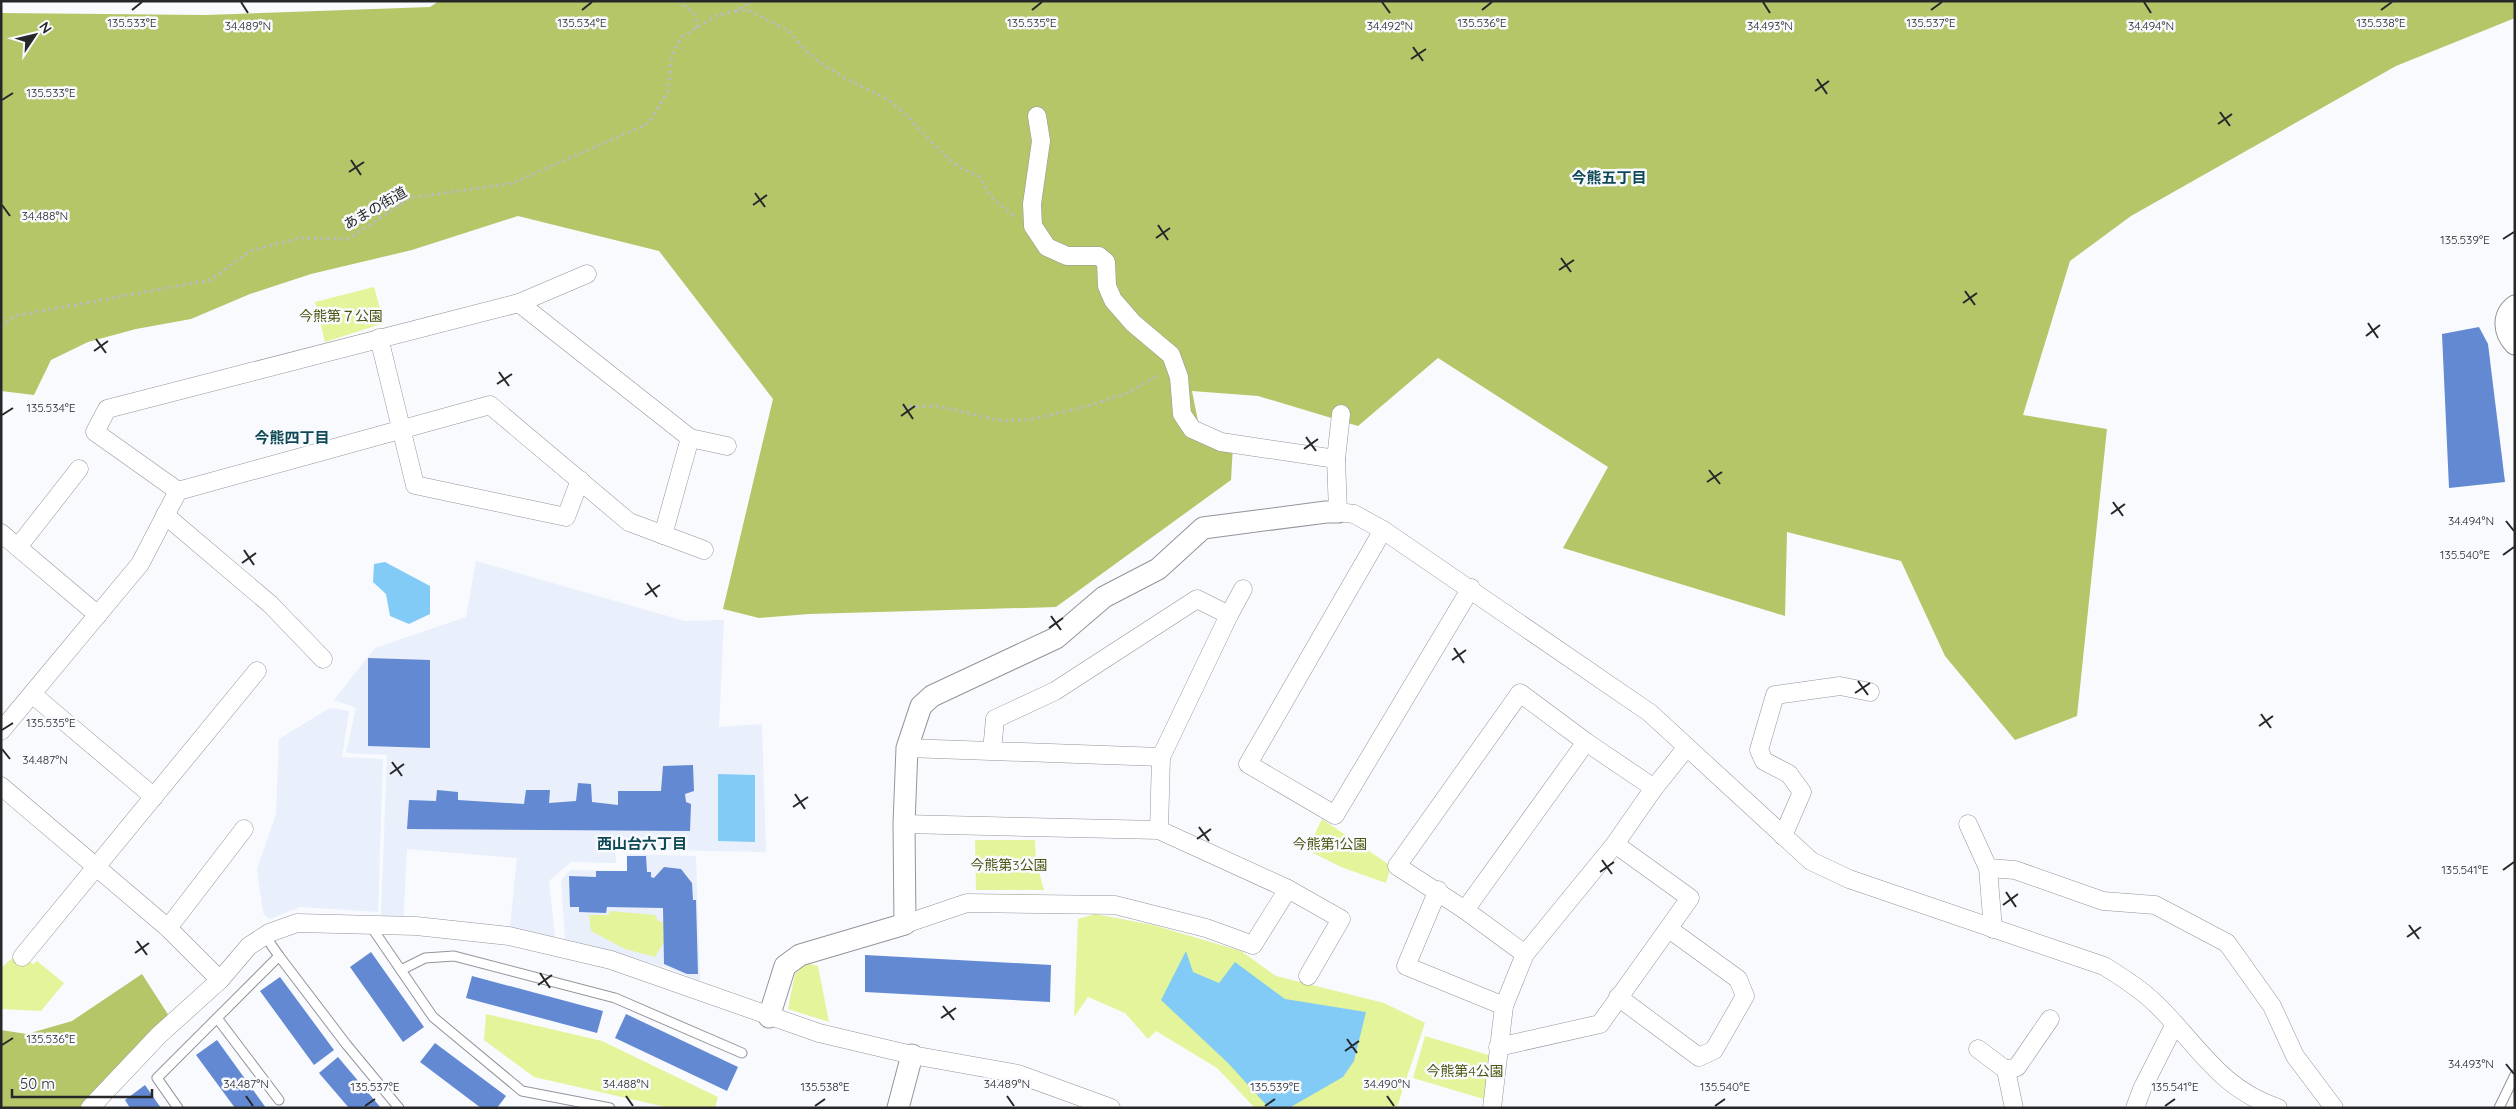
<svg xmlns="http://www.w3.org/2000/svg" width="2516" height="1109" font-family="Quicksand,'Noto Sans JP',sans-serif">
	<rect width="100%" height="100%" fill="#f8fafe"/>
	<g fill="#e9effb">
		<path d="M476,561L685,621L724,620L719,727L762,724L766,852L615,849L616,863L571,862L549,881L555,937L509,936L517,858L407,849L403,926L381,915L387,755L346,753L356,708L334,700L375,648L466,617Z"/>
		<path d="M330,708L349,711L342,757L383,759L378,912L300,907L270,919L263,913L257,869L276,814L279,739Z"/>
		<path d="M626,854L696,856L700,981L668,968L565,939L561,880L570,870L627,871Z"/>
	</g>
	<g fill="#e3f49a">
		<path d="M374,287L384,323L325,342L315,302Z"/>
		<path d="M1322,819L1391,866L1386,883L1341,867L1307,850Z"/>
		<path d="M975,840H1035L1036,861L1044,890H976Z"/>
		<path d="M610,911L655,915L658,921L663,922L664,942L655,957L625,949L591,931L589,915H609Z"/>
		<path d="M1095,914L1153,925L1241,951L1276,976L1384,1003L1425,1023L1397,1107L1255,1108L1217,1068L1156,1031L1148,1039L1125,1013L1088,997L1074,1017L1078,919Z"/>
		<path d="M18,953L33,964L37,961L64,983L41,1011L1,1009V968Z"/>
		<path d="M806,963L818,966L829,1022L788,1009L795,974Z"/>
		<path d="M486,1014L602,1041L718,1097L715,1108H670L534,1077L484,1040Z"/>
		<path d="M1425,1036L1492,1056L1487,1100L1413,1078Z"/>
	</g>
	<g fill="#b5c669">
		<path d="M439,1H2515V18L2396,66L2131,216L2070,261L2023,415L2107,429L2077,716L2015,740L1945,656L1901,561L1787,532L1785,616L1563,548L1608,467L1438,358L1358,426L1258,396L1192,391L1198,421L1233,445L1231,480L1056,607L809,614L759,618L723,609L773,399L659,251L518,216L412,250L311,274L250,294L191,319L136,329L88,342L51,360L34,395L1,391V13L205,15L430,7Z"/>
		<path d="M142,974L169,1016L80,1108H1V1030L27,1034L72,1021Z"/>
	</g>
	<g fill="#83cbf7">
		<path d="M385,562L430,586V614L409,624L390,616L386,594L373,582L374,564Z"/>
		<path d="M718,774L755,775V842L718,841Z"/>
		<path d="M1186,951L1193,972L1219,983L1235,962L1285,999L1366,1012L1354,1061L1343,1077L1289,1108H1269L1229,1064L1161,1000Z"/>
	</g>
	<g fill="#6389d3">
		<path d="M2479,327L2488,344L2505,482L2449,488L2442,334Z"/>
		<path d="M368,658L430,660V748L368,746Z"/>
		<path d="M693,765L694,791L685,794L686,802L691,804L690,831L407,829L409,800L436,801L437,790L458,792V800L524,804L526,790H550L549,803L576,801L578,783L591,784L592,802L618,805V791H661L663,766Z"/>
		<path d="M627,856H646L647,872H651V877L654,878L664,867L681,869L692,883L693,900H696L698,974H687L664,964L663,908L607,907L606,913L579,912V907H570L569,876L596,877V871H627Z"/>
		<path d="M371,952L424,1027L403,1042L350,967Z"/>
		<path d="M865,955L1051,965L1050,1002L865,992Z"/>
		<path d="M472,976L603,1011L597,1033L466,998Z"/>
		<path d="M280,977L334,1050L314,1065L260,991Z"/>
		<path d="M626,1014L738,1067L727,1091L615,1038Z"/>
		<path d="M217,1040L266,1108H235L196,1055Z"/>
		<path d="M435,1043L506,1096L497,1108H481L420,1062Z"/>
		<path d="M338,1057L381,1108H349L319,1073Z"/>
		<path d="M145,1085L161,1108H130L125,1100Z"/>
	</g>
	<g fill="none" stroke-linecap="round" stroke-linejoin="round">
		<g stroke="#93959a" stroke-width="11">
			<g id="service">
				<path d="M370,925L433,1017L522,1091L610,1108"/>
				<path d="M265,936L279,956"/>
				<path d="M401,970L425,958L454,956L615,998L742,1053"/>
				<path d="M217,1018L279,1100"/>
				<path d="M178,1108L157,1078L279,956L346,1044L399,1108"/>
				<path d="M2499,1108L2515,1075"/>
			</g>
		</g>
		<g stroke="#93959a" stroke-width="19">
			<g id="minor">
				<path d="M1037,116L1041,141L1032,204L1033,226L1047,247L1067,256H1099L1106,262L1107,286L1113,300L1133,323L1171,355L1179,377L1182,414L1192,429L1221,442L1336,459"/>
				<path d="M519,303L587,274"/>
				<path d="M379,338L415,485L566,517L580,480"/>
				<path d="M1341,414L1336,459L1338,512L1354,514L1383,530L1650,713L1811,861L1849,879L2104,966C2125,979 2145,992 2162,1010C2201,1050 2222,1089 2278,1108"/>
				<path d="M178,491L95,432L107,409L519,303L690,438L727,446"/>
				<path d="M165,515L270,604L323,659"/>
				<path d="M1383,530L1248,764L1335,815L1471,588"/>
				<path d="M1,533L98,615"/>
				<path d="M663,535L690,438"/>
				<path d="M18,547L79,469"/>
				<path d="M1229,615L1243,589"/>
				<path d="M32,694L154,797"/>
				<path d="M1,731L140,564L178,491L490,405L629,522L704,550"/>
				<path d="M907,748L1161,757L1229,615L1197,599L1055,691L995,719L992,751"/>
				<path d="M1,786L168,928L220,980"/>
				<path d="M904,824L1159,830L1288,889"/>
				<path d="M1968,824L1988,868L1993,929"/>
				<path d="M1159,830L1161,757"/>
				<path d="M1783,836L1802,792L1789,774L1764,761L1759,750L1775,695L1840,686L1870,692"/>
				<path d="M1988,868L2015,870L2103,901L2155,905L2227,943L2272,1006L2295,1056L2334,1108"/>
				<path d="M1438,890L1406,966L1504,1006"/>
				<path d="M1465,910L1397,866L1520,693L1586,742"/>
				<path d="M905,924L967,903L1115,905L1206,928L1253,945L1288,889L1341,919L1308,976"/>
				<path d="M168,928L244,829"/>
				<path d="M1525,954L1465,910L1586,742L1654,788"/>
				<path d="M22,957L257,671"/>
				<path d="M1618,997L1699,1057L1714,1050L1745,996L1738,979L1669,929"/>
				<path d="M1498,1047L1600,1024L1690,898L1615,844"/>
				<path d="M1978,1049L2006,1070L2014,1108"/>
				<path d="M2006,1070L2017,1067L2050,1019"/>
				<path d="M90,1108L159,1035L220,980L249,946L269,933L297,923L416,926L509,936L611,960L819,1033L912,1055L1018,1074L1111,1108"/>
				<path d="M1492,1108L1504,1006L1525,954L1615,844L1654,788L1687,747"/>
				<path d="M2135,1108L2142,1089L2175,1024"/>
			</g>
		</g>
		<g stroke="#93959a" stroke-width="23">
			<g id="tertiary">
				<path d="M2515,306C2502,316 2504,333 2515,344"/>
				<path d="M769,1017L785,966L800,955L905,924L904,824L907,748L921,706L932,696L1056,638L1104,597L1158,569L1203,528L1326,512H1338"/>
				<path d="M898,1108L912,1055"/>
			</g>
		</g>
		<g stroke="#b9bbbe" stroke-width="3" stroke-dasharray="2.5 4" stroke-linecap="butt">
			<path d="M679,1L695,14L697,28"/>
			<path d="M736,11L748,10L789,31L804,49L818,61L845,78L889,100L906,115L943,154L959,167L980,177L991,197L1015,217"/>
			<path d="M1,327L14,316L210,280L250,251L300,238L348,239L410,198L513,183L649,123L668,91L672,54L682,37L715,16L735,11L754,1"/>
			<path d="M903,407L937,406L1003,421L1033,419L1088,406L1127,393L1159,375"/>
		</g>
		<use href="#service" stroke="#fff" stroke-width="9"/>
		<use href="#minor" stroke="#fff" stroke-width="18"/>
		<use href="#tertiary" stroke="#fff" stroke-width="21"/>
	</g>
	<path fill="none" stroke="#262729" stroke-width="2" d="M241,2L248,13M1382,2L1390,13M1763,2L1770,13M2144,2L2151,13M132,10L142,2M582,10L592,2M1032,10L1042,2M1482,10L1492,2M1931,10L1942,2M2381,10L2392,2M1413,47L1423,61M1411,59L1426,49M1817,79L1827,94M1815,91L1829,81M2,100L13,93M2220,112L2230,126M2218,124L2232,114M351,160L361,175M349,172L364,162M755,193L765,207M2,205L10,216M753,205L767,195M1158,225L1168,240M1156,238L1170,228M2503,239L2514,232M1561,258L1571,272M1559,270L1574,260M1965,291L1975,305M1963,303L1977,293M2368,323L2378,338M2366,336L2380,325M96,339L106,353M94,351L108,341M499,372L509,386M497,384L512,374M903,404L913,419M2,415L13,408M901,416L915,406M1306,437L1316,451M1304,449L1318,439M1709,470L1720,484M1707,482L1722,472M2113,502L2123,516M2111,514L2125,504M2506,521L2514,531M244,550L254,565M2503,555L2514,547M242,563L256,553M647,583L657,597M645,595L660,585M1051,616L1061,630M1049,628L1063,618M1454,648L1464,663M1452,660L1466,650M1858,681L1868,695M1855,693L1870,683M2261,714L2271,728M2259,726L2273,716M2,730L13,723M2,749L10,759M392,762L402,776M390,774L404,764M795,794L805,809M793,807L808,797M1199,827L1209,841M1197,839L1211,829M1602,860L1612,874M2503,870L2514,862M1600,872L1614,862M2006,892L2016,907M2003,905L2018,894M2409,925L2419,939M2407,937L2421,927M137,941L147,955M135,953L149,943M540,973L550,988M538,985L552,975M943,1006L954,1020M941,1018L956,1008M1347,1039L1357,1053M2,1045L13,1038M1345,1051L1359,1041M2506,1064L2514,1074M246,1096L253,1106M626,1096L633,1106M1007,1096L1014,1106M1387,1096L1394,1106M365,1106L375,1099M815,1106L825,1099M1265,1106L1275,1099M1715,1106L1725,1099M2165,1106L2175,1099"/>
	<g text-anchor="middle" dominant-baseline="central" stroke-width="5" stroke-linejoin="round" paint-order="stroke">
		<g font-size="14" fill="#262729" stroke="#f8fafe">
			<text transform="translate(375 208) rotate(-30)">あまの街道</text>
		</g>
		<g font-size="14" fill="#4a540f" stroke="#f8fafe">
			<text x="341" y="316">今熊第７公園</text>
			<text x="1330" y="844">今熊第1公園</text>
			<text x="1009" y="865">今熊第3公園</text>
			<text x="1465" y="1071">今熊第4公園</text>
		</g>
		<g font-size="15" font-weight="bold" fill="#104956" stroke="#f8fafe">
			<text x="1609" y="177">今熊五丁目</text>
			<text x="292" y="437">今熊四丁目</text>
			<text x="642" y="843">西山台六丁目</text>
		</g>
	</g>
	<g font-size="12" text-anchor="middle" fill="#262729" stroke="#f8fafe" stroke-width="5" stroke-linejoin="round" paint-order="stroke">
		<text x="132" y="27">135.533°E</text>
		<text x="582" y="27">135.534°E</text>
		<text x="1032" y="27">135.535°E</text>
		<text x="1482" y="27">135.536°E</text>
		<text x="1931" y="27">135.537°E</text>
		<text x="2381" y="27">135.538°E</text>
		<text x="248" y="30">34.489°N</text>
		<text x="1390" y="30">34.492°N</text>
		<text x="1770" y="30">34.493°N</text>
		<text x="2151" y="30">34.494°N</text>
		<text x="51" y="97">135.533°E</text>
		<text x="45" y="220">34.488°N</text>
		<text x="2465" y="244">135.539°E</text>
		<text x="51" y="412">135.534°E</text>
		<text x="2471" y="525">34.494°N</text>
		<text x="2465" y="559">135.540°E</text>
		<text x="51" y="727">135.535°E</text>
		<text x="45" y="764">34.487°N</text>
		<text x="2465" y="874">135.541°E</text>
		<text x="51" y="1043">135.536°E</text>
		<text x="2471" y="1068">34.493°N</text>
		<text x="246" y="1088">34.487°N</text>
		<text x="626" y="1088">34.488°N</text>
		<text x="1007" y="1088">34.489°N</text>
		<text x="1387" y="1088">34.490°N</text>
		<text x="375" y="1091">135.537°E</text>
		<text x="825" y="1091">135.538°E</text>
		<text x="1275" y="1091">135.539°E</text>
		<text x="1725" y="1091">135.540°E</text>
		<text x="2175" y="1091">135.541°E</text>
	</g>
	<rect width="2516" height="1109" fill="none" stroke="#262729" stroke-width="5"/>
	<g transform="translate(35 35) rotate(55)" stroke="#f8fafe" stroke-width="4" paint-order="stroke">
	<path d="M0-4L9 19L0 12L-9 19Z" fill="#262729"/>
	<text y="-8" font-size="14" font-weight="bold" text-anchor="middle" fill="#262729">N</text>
	</g>
	<path d="M12 1089v8h140v-8" fill="none" stroke="#262729" stroke-width="2.5"/>
	<text x="20" y="1089" font-size="15" fill="#262729" stroke="#f8fafe" stroke-width="4" paint-order="stroke">50 m</text>
</svg>
